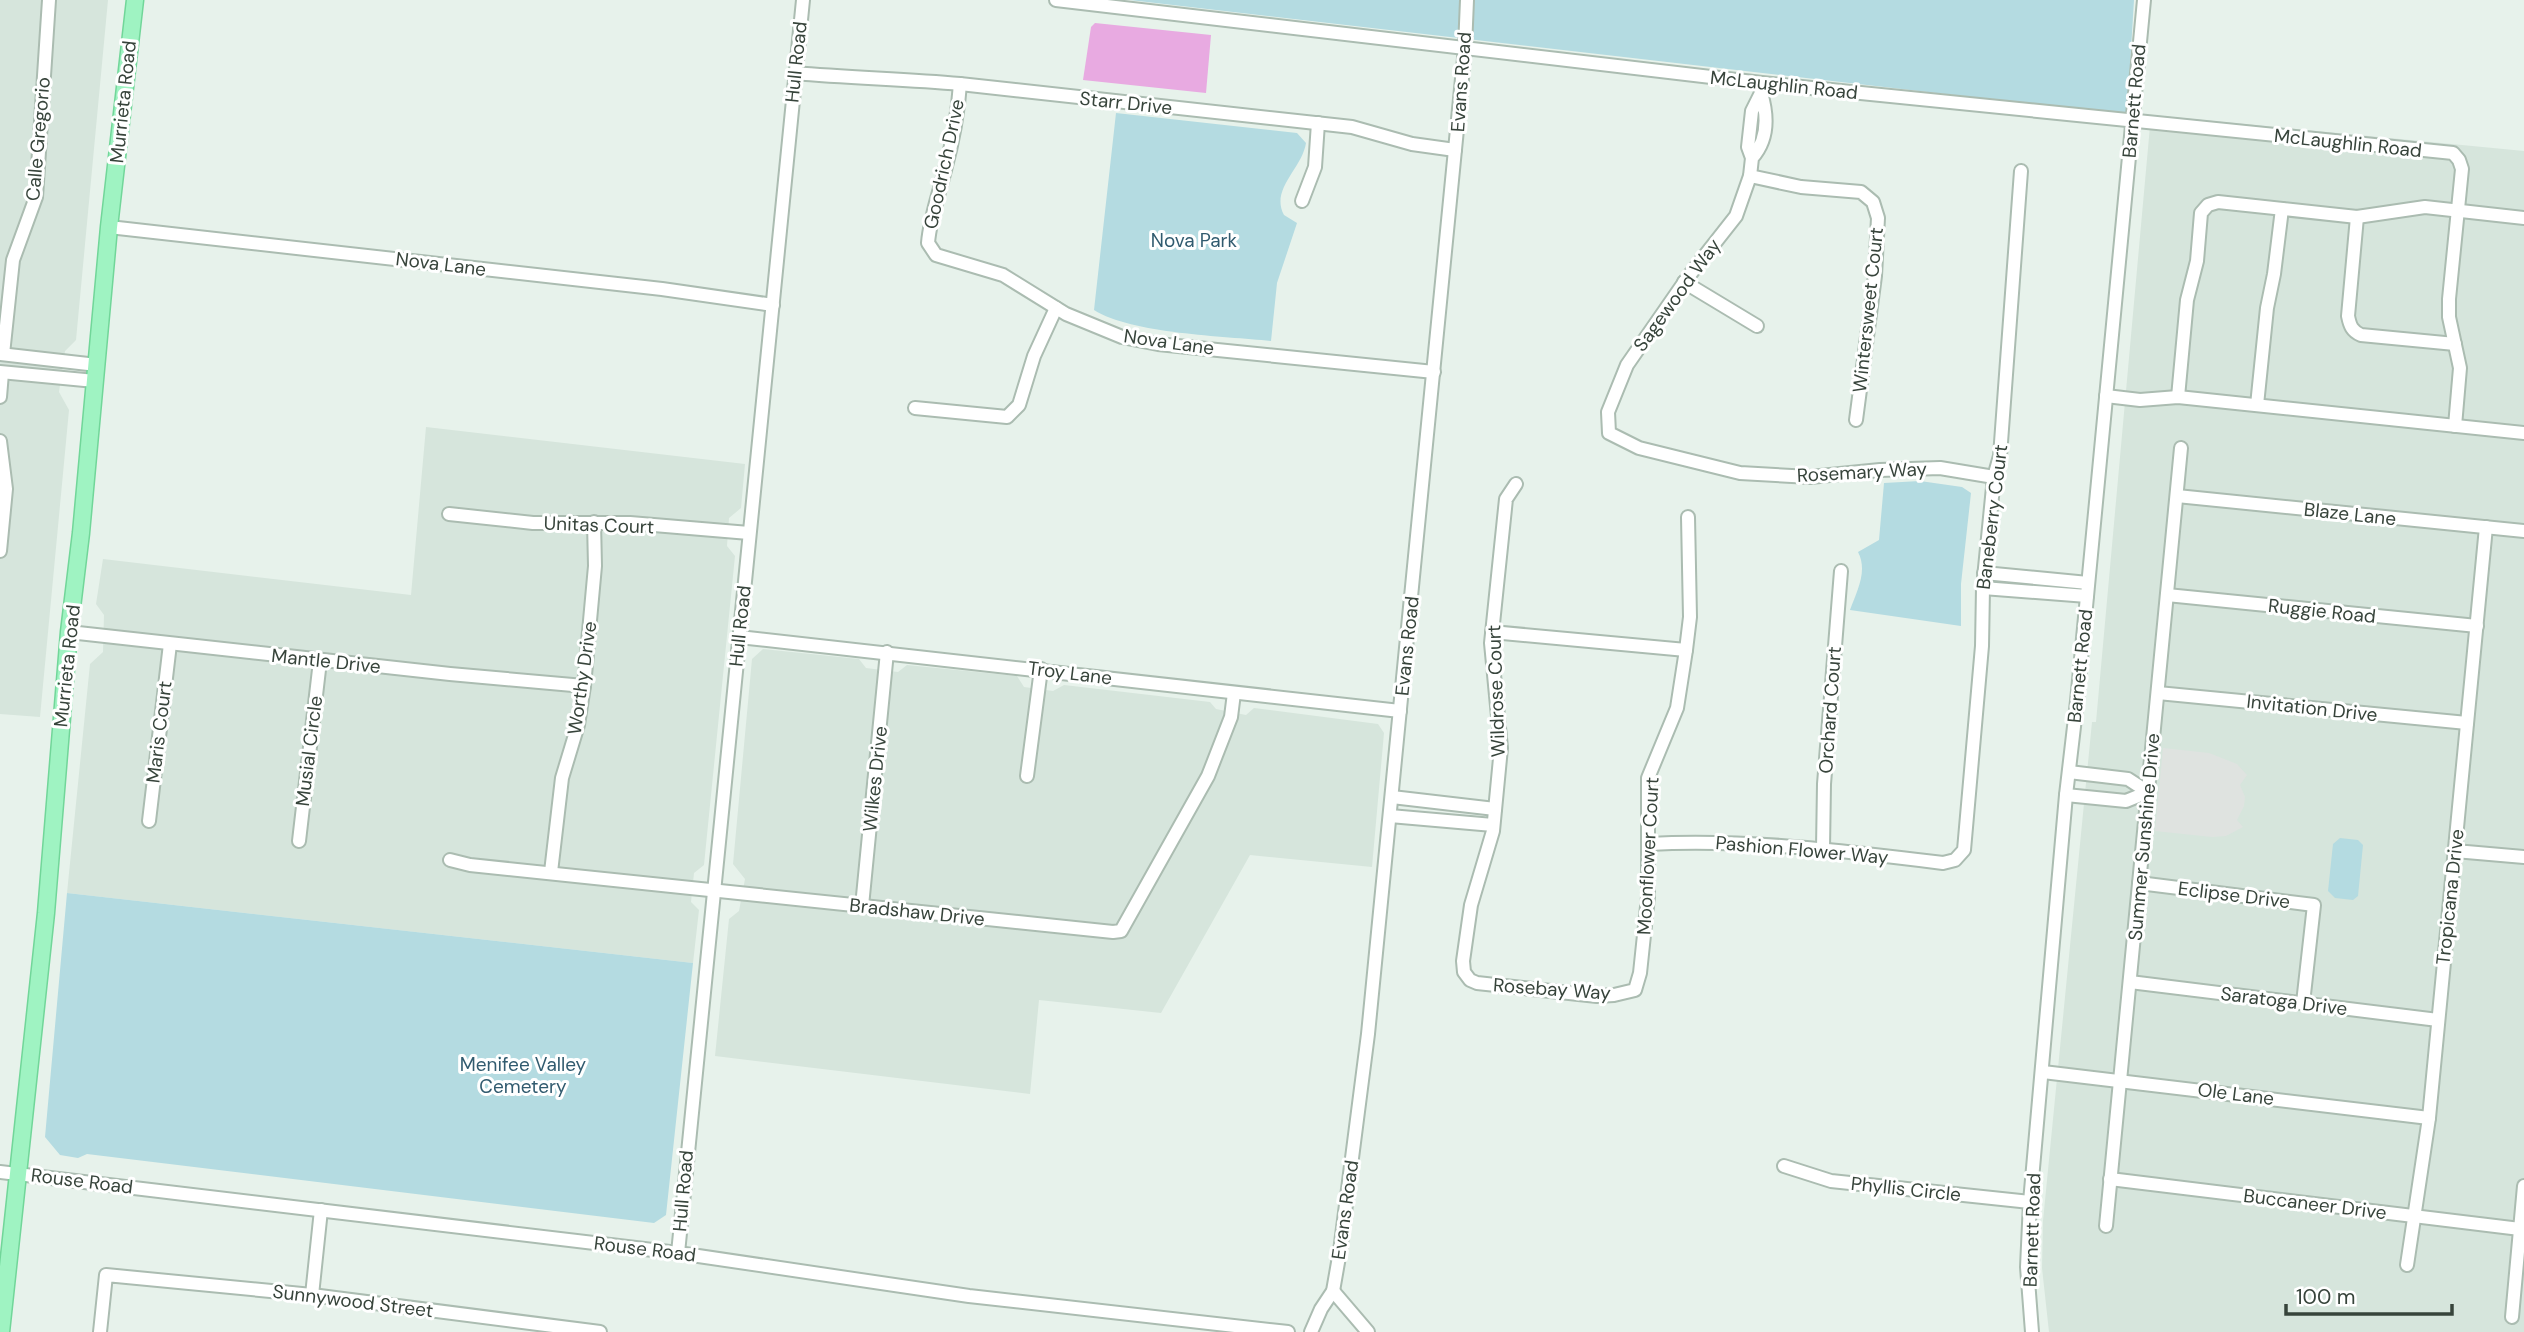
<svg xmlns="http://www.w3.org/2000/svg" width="2524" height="1332" font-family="'DM Sans',sans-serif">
	<rect width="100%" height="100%" fill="#e7f2eb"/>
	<g fill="#d6e5dc">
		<path d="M0,0H108L76,340L65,351L59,392L69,410L40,717L0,714Z"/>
		<path d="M2151,115L2524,151V1332H2049L2042,1268L2043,1221L2092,722H2096Z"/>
		<path d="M426,427L745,464L741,508L729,518L727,546L735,556L704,865L694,873L691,902L699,910L693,963L67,893L90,664L103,652L104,615L96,604L103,559L411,595Z"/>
		<path d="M763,649L859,659L866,668L898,672L907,665L1017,676L1024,687L1053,691L1064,685L1210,702L1216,709L1246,715L1254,708L1378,724L1384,733L1372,867L1250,855L1161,1013L1039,1000L1030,1094L715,1056L729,919L739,911L745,879L733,864L752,659Z"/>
	</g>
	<g fill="#b4dbe1">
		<path d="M1130,0H2134L2127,115Z"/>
		<path d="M1116,113L1297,133L1306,143C1302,169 1270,189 1284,215L1297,223L1277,283L1271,341C1224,336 1132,334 1094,310Z"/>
		<path d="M1920,481L1962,487L1971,493L1961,584V626L1850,610C1857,591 1868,571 1858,552L1879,540L1884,483Z"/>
		<path d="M2340,838L2358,840L2363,845L2358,896L2353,900L2335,898L2328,891L2333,844Z"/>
		<path d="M67,893L693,963L666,1215L654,1223L87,1154L78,1158L60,1155L45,1137Z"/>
	</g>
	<path fill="#dfe3e0" d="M2163,748L2209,753L2237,764L2247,775L2240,785L2245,797L2244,806L2237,820L2243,827L2226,836L2212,837L2155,831Z"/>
	<path fill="#e8aae1" d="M1095,23L1211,35L1206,93L1083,80L1091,27Z"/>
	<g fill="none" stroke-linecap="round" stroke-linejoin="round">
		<g stroke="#abbcb1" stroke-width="16">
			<g id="minor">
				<path d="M1056,0L1762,83L2453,153L2459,160L2462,169L2449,299V317L2460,368L2455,426"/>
				<path d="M795,73C850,78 905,79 960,84L1352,127L1412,144L1455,150"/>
				<path d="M960,84C958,113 953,141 945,170C939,194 930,218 928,243L936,255L1003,275L1066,314L1122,337L1158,344L1434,372"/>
				<path d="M1752,158C1769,139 1768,116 1761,93L1752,111L1748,147L1752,158L1750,176L1736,216L1688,277L1627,365L1608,412L1609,433L1639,448L1740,473L1810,477L1880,470L1940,468L1994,477"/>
				<path d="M1750,176L1801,187L1861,192L1873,202L1878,218L1875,276L1856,420"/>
				<path d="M1302,201L1315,167L1318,123"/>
				<path d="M2357,217L2348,316C2350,326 2352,331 2361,335L2455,344"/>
				<path d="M109,227L662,289L773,305"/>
				<path d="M1684,282L1757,326"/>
				<path d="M0,354L97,365"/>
				<path d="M3,354L13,260L36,197L49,0"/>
				<path d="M0,372L95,381"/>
				<path d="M2106,396L2140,400L2178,397L2524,433"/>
				<path d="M0,397L2,373"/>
				<path d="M2178,397L2187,300L2197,261L2201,213L2208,205L2218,202L2357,217L2425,207L2524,218"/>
				<path d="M2257,405L2267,308L2274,274L2282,209"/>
				<path d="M915,408L1007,417L1019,405L1034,356L1056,308"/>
				<path d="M0,441L6,489L0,551"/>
				<path d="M1516,484L1506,499L1491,643L1501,748L1493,831L1471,905L1463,961L1464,972L1470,980L1477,983L1597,996L1614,995L1635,990L1640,973L1648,897V778L1677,708L1686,650L1690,617L1688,517"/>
				<path d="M2177,496L2524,531"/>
				<path d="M449,514L533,523H630L749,533"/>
				<path d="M1984,573L2088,583"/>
				<path d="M1983,588L2087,596"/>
				<path d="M2167,595L2477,626"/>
				<path d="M69,632L450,674L584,686"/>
				<path d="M1492,632L1686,650"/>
				<path d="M739,637L1400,711"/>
				<path d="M2158,693L2467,723"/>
				<path d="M2069,772L2128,779L2148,792"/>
				<path d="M1027,776L1041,669"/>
				<path d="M2066,795L2126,801L2148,792"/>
				<path d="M1392,797L1495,809"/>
				<path d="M1390,816L1493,825"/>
				<path d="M149,821L170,644"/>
				<path d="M299,841L320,661"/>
				<path d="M1649,844C1748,839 1846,851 1943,863L1955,860L1964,850L1982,646L1983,588L1994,477L2000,456L2021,171"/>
				<path d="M1823,848L1824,784L1841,571"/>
				<path d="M2455,851L2524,857"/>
				<path d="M450,860L470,865L1113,932L1121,931L1208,776L1231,717L1234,693"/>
				<path d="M551,872L562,778L578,725L584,686L595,566L594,522"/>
				<path d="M2139,883L2314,905L2303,1003"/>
				<path d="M862,906L887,652"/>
				<path d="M2130,982L2438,1020"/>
				<path d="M2043,1072L2429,1118"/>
				<path d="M1784,1166L1831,1181L2030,1202"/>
				<path d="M0,1172L678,1253L969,1296L1288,1332"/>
				<path d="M2110,1179L2520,1229"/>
				<path d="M2106,1226L2181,448"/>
				<path d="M678,1253L803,0"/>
				<path d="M2407,1265L2429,1118L2486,527"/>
				<path d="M1333,1291L1368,1332"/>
				<path d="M312,1295L321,1210"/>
				<path d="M2512,1317L2524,1186"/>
				<path d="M100,1332L106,1275L312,1295L600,1332"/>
				<path d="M1311,1332L1321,1309L1333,1291L1340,1251L1368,1034L1465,48L1467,0"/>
				<path d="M2032,1332L2027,1267L2030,1202L2066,795L2077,701L2144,0"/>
			</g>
		</g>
		<g stroke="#71d699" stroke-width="19">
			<path id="major" d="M1,1332L46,913L69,632L81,533L109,227L135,0"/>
		</g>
		<use href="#minor" stroke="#fff" stroke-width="12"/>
		<use href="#major" stroke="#9ff3c2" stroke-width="16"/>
	</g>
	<g text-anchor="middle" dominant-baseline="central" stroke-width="6" stroke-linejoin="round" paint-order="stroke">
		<g font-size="19" fill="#37443b" stroke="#fff">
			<text transform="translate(796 62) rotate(-84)">Hull Road</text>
			<text transform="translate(1461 82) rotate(-86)">Evans Road</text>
			<text transform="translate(1784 85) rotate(6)">McLaughlin Road</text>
			<text transform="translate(2134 101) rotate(-85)">Barnett Road</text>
			<text transform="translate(123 102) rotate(-84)">Murrieta Road</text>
			<text transform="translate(1126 103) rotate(6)">Starr Drive</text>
			<text transform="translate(38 139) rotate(-85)">Calle Gregorio</text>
			<text transform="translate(2348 143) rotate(6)">McLaughlin Road</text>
			<text transform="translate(944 164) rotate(-78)">Goodrich Drive</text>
			<text transform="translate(441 264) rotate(7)">Nova Lane</text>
			<text transform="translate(1677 295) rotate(-54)">Sagewood Way</text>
			<text transform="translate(1868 310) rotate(-84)">Wintersweet Court</text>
			<text transform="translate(1169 342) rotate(8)">Nova Lane</text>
			<text transform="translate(1862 472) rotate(-3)">Rosemary Way</text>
			<text transform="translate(2350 514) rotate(6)">Blaze Lane</text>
			<text transform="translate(1992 517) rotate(-83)">Baneberry Court</text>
			<text transform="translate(599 525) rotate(2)">Unitas Court</text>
			<text transform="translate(2322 611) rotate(6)">Ruggie Road</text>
			<text transform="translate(740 626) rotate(-84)">Hull Road</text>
			<text transform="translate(1407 646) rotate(-84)">Evans Road</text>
			<text transform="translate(326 661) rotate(6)">Mantle Drive</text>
			<text transform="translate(67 666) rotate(-84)">Murrieta Road</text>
			<text transform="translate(2080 666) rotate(-84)">Barnett Road</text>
			<text transform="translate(1070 673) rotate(7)">Troy Lane</text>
			<text transform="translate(582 678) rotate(-82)">Worthy Drive</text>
			<text transform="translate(1496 691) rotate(-92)">Wildrose Court</text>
			<text transform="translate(2312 708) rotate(6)">Invitation Drive</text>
			<text transform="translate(1830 710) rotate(-86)">Orchard Court</text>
			<text transform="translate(159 732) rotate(-83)">Maris Court</text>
			<text transform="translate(309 751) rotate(-83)">Musial Circle</text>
			<text transform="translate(875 779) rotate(-84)">Wilkes Drive</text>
			<text transform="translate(2144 837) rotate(-85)">Summer Sunshine Drive</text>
			<text transform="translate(1802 850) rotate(5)">Pashion Flower Way</text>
			<text transform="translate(1648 856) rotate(-87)">Moonflower Court</text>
			<text transform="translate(2234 895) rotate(7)">Eclipse Drive</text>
			<text transform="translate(2450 897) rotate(-84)">Tropicana Drive</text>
			<text transform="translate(917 912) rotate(6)">Bradshaw Drive</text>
			<text transform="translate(1552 989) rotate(4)">Rosebay Way</text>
			<text transform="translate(2284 1001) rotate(7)">Saratoga Drive</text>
			<text transform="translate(2236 1094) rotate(7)">Ole Lane</text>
			<text transform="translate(82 1181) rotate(7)">Rouse Road</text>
			<text transform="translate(1906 1189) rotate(6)">Phyllis Circle</text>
			<text transform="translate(683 1191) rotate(-85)">Hull Road</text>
			<text transform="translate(2315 1204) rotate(7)">Buccaneer Drive</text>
			<text transform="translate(1345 1210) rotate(-82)">Evans Road</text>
			<text transform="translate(2032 1230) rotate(-88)">Barnett Road</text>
			<text transform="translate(645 1249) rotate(7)">Rouse Road</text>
			<text transform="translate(353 1301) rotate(7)">Sunnywood Street</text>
		</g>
		<g font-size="19" fill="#315b6f" stroke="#fff">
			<text x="1194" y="240">Nova Park</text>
			<text x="523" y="1064">Menifee Valley<tspan x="523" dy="22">Cemetery</tspan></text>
		</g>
	</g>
	<path d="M2286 1304v10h166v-10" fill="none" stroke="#37443b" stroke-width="3.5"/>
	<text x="2296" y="1304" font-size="21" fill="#37443b" stroke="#ffffff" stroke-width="5" paint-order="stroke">100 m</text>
</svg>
